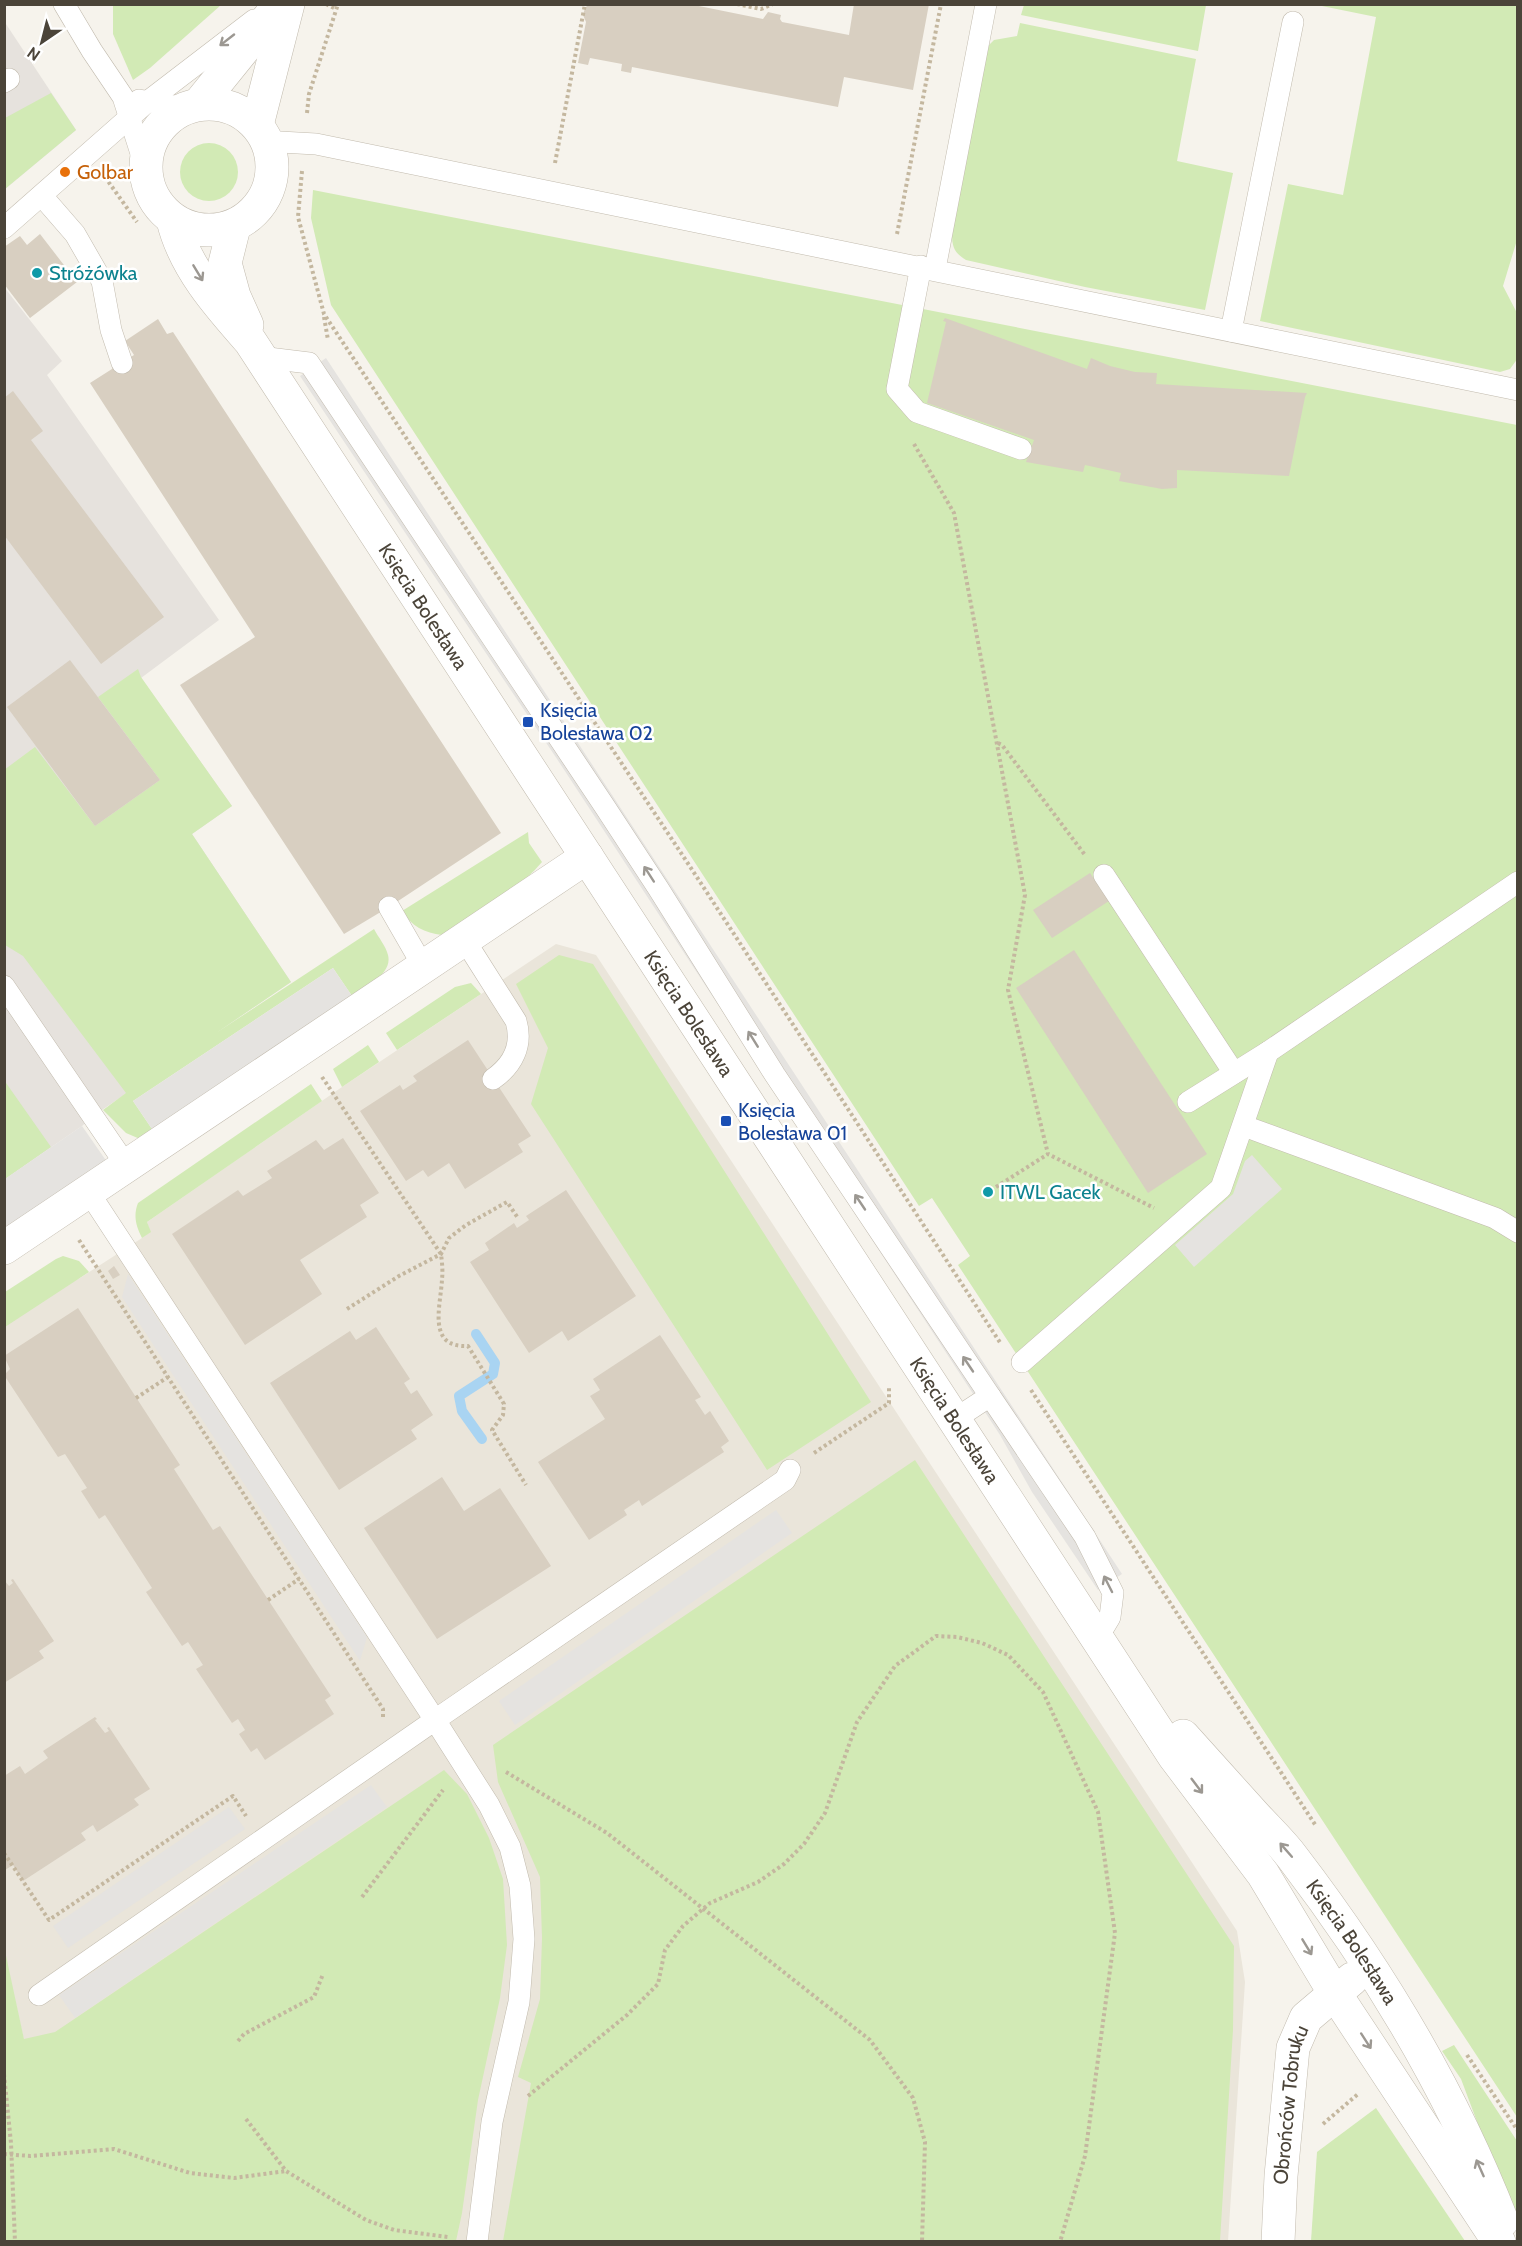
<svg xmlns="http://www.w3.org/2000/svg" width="1522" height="2246" font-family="Cabin,sans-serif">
	<rect width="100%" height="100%" fill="#f6f3ec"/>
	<path fill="#eae5da" d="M556,944L596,955L1237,1931L1245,1982L1228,2241H30L24,2040L4,1951V1315L80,1278L142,1238L150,1232L147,1222L342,1087Z"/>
	<g fill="#e6e2dd">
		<path d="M4,21L76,130L5,189H4Z"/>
		<path d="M4,287L62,361L47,375L219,620L141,678L232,806L192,834L291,982L93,1116L82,1126L5,1179Z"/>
	</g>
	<g fill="#d2eab5">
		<path d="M113,5V4L221,5L150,68L133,80L113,34Z"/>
		<path d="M1024,5V4L1206,5L1198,51L1021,15Z"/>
		<path d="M1317,5H1517V240L1503,286L1517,313L1518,358L1510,369L1500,372L1260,321L1288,184L1343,195L1376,17Z"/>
		<path d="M1020,23L1196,59L1177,161L1233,173L1205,310L1085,287L966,260C955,253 952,248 952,234L987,47L994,40L1017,36Z"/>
		<path d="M51,93L76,130L5,189V118Z"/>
		<circle cx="209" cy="172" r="29"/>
		<path d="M313,190L1517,425V2117L958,1265L970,1256L932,1198L919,1206L331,305L311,218Z"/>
		<path d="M138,669L141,677L232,806L192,834L291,982L216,1033L374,929C378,937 386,946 388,955C393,974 365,987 352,996L333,968L133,1101L152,1129L140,1139L126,1133L103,1110L126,1093L23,956L5,945L4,770L35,747L95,826L160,780L98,697Z"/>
		<path d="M528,832L529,843L542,862C516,893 476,913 442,935C425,933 411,926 402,911Z"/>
		<path d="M559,955L593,964L871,1402L767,1470L531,1104L548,1048L516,984Z"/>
		<path d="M471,983L481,994L397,1050L386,1033L455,987Z"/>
		<path d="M368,1045L379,1062L342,1087L333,1069Z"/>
		<path d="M4,1080L51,1147L5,1179H4Z"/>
		<path d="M311,1084L322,1101L147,1222L151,1232L142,1238C136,1226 133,1216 138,1203Z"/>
		<path d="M63,1256L79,1261L89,1272L5,1327V1292L56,1259Z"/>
		<path d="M915,1460L1234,1946L1233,2030L1220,2241H503L531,2083L518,2077L540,1999L542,1938L540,1877L498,1782L493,1745Z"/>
		<path d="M444,1770L467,1794L489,1838L503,1879L507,1945L500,1998L478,2100L462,2213L456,2241H5V1951L24,2039L55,2032Z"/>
		<path d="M1454,2045L1517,2141V2228L1461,2079L1442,2051Z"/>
		<path d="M1376,2108L1465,2241H1311L1317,2152Z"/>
	</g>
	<g fill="#e5e3e0">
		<path d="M326,358L1122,1574L1098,1590L1032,1492L1000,1435L557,759L300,376Z"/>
		<path d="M333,968L352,996L152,1129L133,1101Z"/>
		<path d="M82,1126L107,1162L5,1232V1179Z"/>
		<path d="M1252,1155L1282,1189L1194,1267L1175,1245L1233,1194L1245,1161Z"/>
		<path d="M128,1274L367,1637L360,1661L122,1297Z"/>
		<path d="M776,1510L792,1533L515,1725L499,1701Z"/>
		<path d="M371,1785L387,1807L75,2018L59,1995Z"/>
		<path d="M229,1807L245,1829L68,1948L53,1926Z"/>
	</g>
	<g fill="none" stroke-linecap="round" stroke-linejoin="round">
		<path stroke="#a9d4f2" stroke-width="10" d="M476,1334L495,1363L493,1374L459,1396L462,1411L482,1439"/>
	</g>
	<g fill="#d8cfc1">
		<path d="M589,4H689L763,19L768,12L781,15L780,19L782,22L849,35L854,4H929L913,90L844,77L838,107L632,67L631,73L621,71L622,64L590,58L588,65L578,63L586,22L583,15L585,8Z"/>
		<path d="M40,234L77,282L30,318L4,284V263L6,261L4,247L20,236L27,245Z"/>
		<path d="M945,318L1087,369L1091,358L1110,366L1135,372L1157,373L1156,384L1307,393L1305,397L1289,476L1177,470V488L1162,489L1119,481L1121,473L1085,465L1083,472L1026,462L1034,440L927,403L946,322L943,321Z"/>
		<path d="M158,319L167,334L173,332L501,833L389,907L344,934L180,685L255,637L90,383L134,355L125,341Z"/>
		<path d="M13,391L43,431L31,440L164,617L101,664L4,535V398Z"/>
		<path d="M70,660L160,780L95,826L7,707Z"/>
		<path d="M1090,873L1109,901L1052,938L1033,910Z"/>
		<path d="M1074,950L1207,1154L1148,1193L1016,988Z"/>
		<path d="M468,1040L531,1136L518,1144L523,1152L465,1189L449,1163L428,1177L423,1170L406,1181L360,1111L400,1085L403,1090L417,1081L413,1076Z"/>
		<path d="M343,1138L379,1193L360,1205L367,1217L300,1260L322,1294L245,1345L172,1234L238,1190L243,1196L272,1178L267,1171L316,1140L324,1150Z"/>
		<path d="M566,1190L636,1296L568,1341L562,1331L529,1353L470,1262L489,1250L485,1243L514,1223L517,1228L529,1220L526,1216Z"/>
		<path d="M114,1266L120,1275L113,1279L108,1271Z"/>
		<path d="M78,1308L180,1465L174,1469L213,1530L220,1526L331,1696L325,1700L334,1714L265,1760L257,1748L251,1752L239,1734L245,1730L238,1719L232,1723L196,1669L203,1665L188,1642L182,1646L146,1592L152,1588L105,1515L99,1519L81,1491L87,1488L65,1454L58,1457L4,1375L10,1369L4,1356Z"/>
		<path d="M376,1327L410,1379L404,1383L411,1394L417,1390L433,1415L411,1430L417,1439L339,1490L270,1383L350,1331L356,1340Z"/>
		<path d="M660,1335L701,1397L695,1400L705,1415L710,1411L729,1441L721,1447L724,1452L642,1506L639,1500L624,1510L627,1515L589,1540L538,1462L605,1419L590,1396L600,1390L593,1379Z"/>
		<path d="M442,1477L464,1511L500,1488L551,1566L437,1639L364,1528Z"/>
		<path d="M13,1579L54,1641L39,1651L44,1658L4,1683V1580L9,1586L13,1583L11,1580Z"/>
		<path d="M95,1717L97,1719L95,1720L105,1733L109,1731L107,1728L109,1727L150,1789L134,1799L139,1805L97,1832L93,1825L81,1833L86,1840L23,1881L13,1865L5,1870L4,1869V1776L20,1766L25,1774L48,1758L43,1751Z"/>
	</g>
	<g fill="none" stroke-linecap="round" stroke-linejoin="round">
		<g stroke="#c2bbae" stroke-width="22">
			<g id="service">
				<path d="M64,4L92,51L123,97L145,166"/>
				<path d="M4,82L9,79"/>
				<path d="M139,100L186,108"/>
				<path d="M269,144L280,142L316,144L1518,390"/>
				<path d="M42,196L75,234L102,281L111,330L122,363"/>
				<path d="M4,228L147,102L254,20"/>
				<path d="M921,266L897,389L917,412L1021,449"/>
				<path d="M935,269L986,4"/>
				<path d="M1231,331L1293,22"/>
				<path d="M260,357L309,363L605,807L658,888L775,1075L990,1396L955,1419"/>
				<path d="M1104,875L1234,1073"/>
				<path d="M389,907L423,966"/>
				<path d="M464,939L516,1021C523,1045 513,1065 493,1079"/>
				<path d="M4,986L126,1165"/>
				<path d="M1188,1102L1268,1052L1518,882"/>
				<path d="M1244,1126L1495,1218L1518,1232"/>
				<path d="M88,1191L435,1720L785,1480L790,1470"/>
				<path d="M1022,1362L1221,1188L1268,1052"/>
				<path d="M990,1396L1085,1537L1113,1593L1110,1617L1098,1637"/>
				<path d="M39,1995L435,1720L489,1805L510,1847L520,1886L524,1939L519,2002L492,2122L477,2242"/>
			</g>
		</g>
		<g stroke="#c2bbae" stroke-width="34">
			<path id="minor" d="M4,1248L587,857"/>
		</g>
		<g stroke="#c2bbae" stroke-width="34">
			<g id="tertiary">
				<circle cx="209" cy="167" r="63"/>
				<path d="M199,104L280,4"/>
				<path d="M257,125L288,4"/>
				<path id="s1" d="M173,220C184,267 219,306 250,341L1174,1756L1263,1874L1334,1992L1499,2242"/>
				<path d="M234,227L225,263L234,296L247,325"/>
				<path id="s2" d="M1183,1736C1207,1763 1232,1790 1256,1817C1268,1830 1282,1843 1293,1858C1378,1969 1451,2090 1502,2221"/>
				<path id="s3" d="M1278,2242L1281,2176L1293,2048L1306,2018L1352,1979"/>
			</g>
		</g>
		<g stroke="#c4b79f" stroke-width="4" stroke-dasharray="3 3" stroke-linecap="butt">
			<path d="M326,4L336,9"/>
			<path d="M737,4L761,9L773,4"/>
			<path d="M307,113L309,94L338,4"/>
			<path d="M555,163L585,4"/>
			<path d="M302,171L298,217L324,314L689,865L1001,1344"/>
			<path d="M105,177L137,222"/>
			<path d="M897,234L941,4"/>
			<path d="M324,317L328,340"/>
			<path d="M914,444L954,513L1025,895L1008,990L1048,1154L1154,1208"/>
			<path d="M998,743L1002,745L1085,855"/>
			<path d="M322,1077L441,1254C442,1262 443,1271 442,1279C441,1305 426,1348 468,1346L504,1404L503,1415L492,1430L526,1485"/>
			<path d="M996,1187L1048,1154"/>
			<path d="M79,1240L383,1709V1719"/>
			<path d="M347,1309L399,1276L441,1254L449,1238L466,1225L507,1202L518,1218"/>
			<path d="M1031,1390L1316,1826"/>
			<path d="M136,1398L168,1377"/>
			<path d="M814,1453L889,1403V1386"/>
			<path d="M268,1600L299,1579"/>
			<path d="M506,1772L607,1833L870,2040L913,2098L925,2142L922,2242"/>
			<path d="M4,1853L49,1920L233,1796L246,1816"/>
			<path d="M362,1897L443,1790"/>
			<path d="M238,2041L244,2034L314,1997L323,1974"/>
			<path d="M1467,2055L1518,2131"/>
			<path d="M4,2074L11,2143L15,2242"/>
			<path d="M528,2096L627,2015L658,1984L665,1950L683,1926L710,1903L758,1882L784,1864L804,1844L825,1813L857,1722L895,1666L936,1636L957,1637L982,1643L1008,1655L1043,1692L1098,1812L1115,1933L1085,2156L1060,2242"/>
			<path d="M246,2119L286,2171L366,2220L394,2230L448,2237"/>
			<path d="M1323,2124L1358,2094"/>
			<path d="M4,2154L30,2156L114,2149L190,2173L234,2178L286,2171"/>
		</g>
		<use href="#service" stroke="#fff" stroke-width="21"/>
		<use href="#minor" stroke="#fff" stroke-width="33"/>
		<use href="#tertiary" stroke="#fff" stroke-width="33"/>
	</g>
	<defs><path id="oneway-shaft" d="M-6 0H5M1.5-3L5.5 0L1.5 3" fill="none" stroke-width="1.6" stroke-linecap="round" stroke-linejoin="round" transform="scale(1.5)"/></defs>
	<g stroke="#9c9892">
		<use href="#oneway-shaft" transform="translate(227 40) rotate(142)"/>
		<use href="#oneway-shaft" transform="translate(198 273) rotate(59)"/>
		<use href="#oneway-shaft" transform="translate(649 874) rotate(-123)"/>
		<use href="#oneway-shaft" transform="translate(753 1039) rotate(-122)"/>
		<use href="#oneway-shaft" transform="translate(860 1202) rotate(-124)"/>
		<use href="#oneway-shaft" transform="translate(968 1364) rotate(-124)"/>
		<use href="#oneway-shaft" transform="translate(1108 1584) rotate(-117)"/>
		<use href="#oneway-shaft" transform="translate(1197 1786) rotate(53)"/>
		<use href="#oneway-shaft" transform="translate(1286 1850) rotate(-131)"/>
		<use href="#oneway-shaft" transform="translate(1307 1947) rotate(59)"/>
		<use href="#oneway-shaft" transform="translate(1366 2041) rotate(57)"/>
		<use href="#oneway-shaft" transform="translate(1480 2168) rotate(-114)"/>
	</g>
	<circle fill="#e8710a" stroke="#fff" stroke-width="2" cx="65" cy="172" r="6"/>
	<g fill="#0f9aa8" stroke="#fff" stroke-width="2">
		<circle cx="37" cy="273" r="6"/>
		<circle cx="988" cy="1192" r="6"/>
	</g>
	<g fill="#1a4fb4" stroke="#fff" stroke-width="2">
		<rect x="522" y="716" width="12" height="12" rx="3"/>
		<rect x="720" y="1115" width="12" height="12" rx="3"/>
	</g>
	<g text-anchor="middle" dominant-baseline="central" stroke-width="5" stroke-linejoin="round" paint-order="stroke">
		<g font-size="20" fill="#c56008" stroke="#fff" text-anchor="start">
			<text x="77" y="172">Golbar</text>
		</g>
		<g font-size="20" fill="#0d838f" stroke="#fff" text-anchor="start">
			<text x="49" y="273">Stróżówka</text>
			<text x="1000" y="1192">ITWL Gacek</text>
		</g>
		<g font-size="20" fill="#4b4439" stroke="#fff">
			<text stroke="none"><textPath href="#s1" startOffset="462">Księcia Bolesława</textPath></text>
			<text stroke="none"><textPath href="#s1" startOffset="948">Księcia Bolesława</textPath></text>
			<text stroke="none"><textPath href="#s1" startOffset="1434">Księcia Bolesława</textPath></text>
			<text stroke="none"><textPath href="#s2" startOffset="267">Księcia Bolesława</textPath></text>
			<text stroke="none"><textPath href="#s3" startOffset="138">Obrońców Tobruku</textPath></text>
		</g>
		<g font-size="20" fill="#164399" stroke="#fff" text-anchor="start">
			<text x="540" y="710">Księcia<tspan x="540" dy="23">Bolesława 02</tspan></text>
			<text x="738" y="1110">Księcia<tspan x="738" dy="23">Bolesława 01</tspan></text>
		</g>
	</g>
	<rect width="1522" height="2246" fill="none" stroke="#4b4439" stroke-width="12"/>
	<g transform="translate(42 42) rotate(215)" stroke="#ffffff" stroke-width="4.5" paint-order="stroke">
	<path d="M0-4.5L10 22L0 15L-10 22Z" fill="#4b4439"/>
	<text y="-9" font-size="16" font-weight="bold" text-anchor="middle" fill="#4b4439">N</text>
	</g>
</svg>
